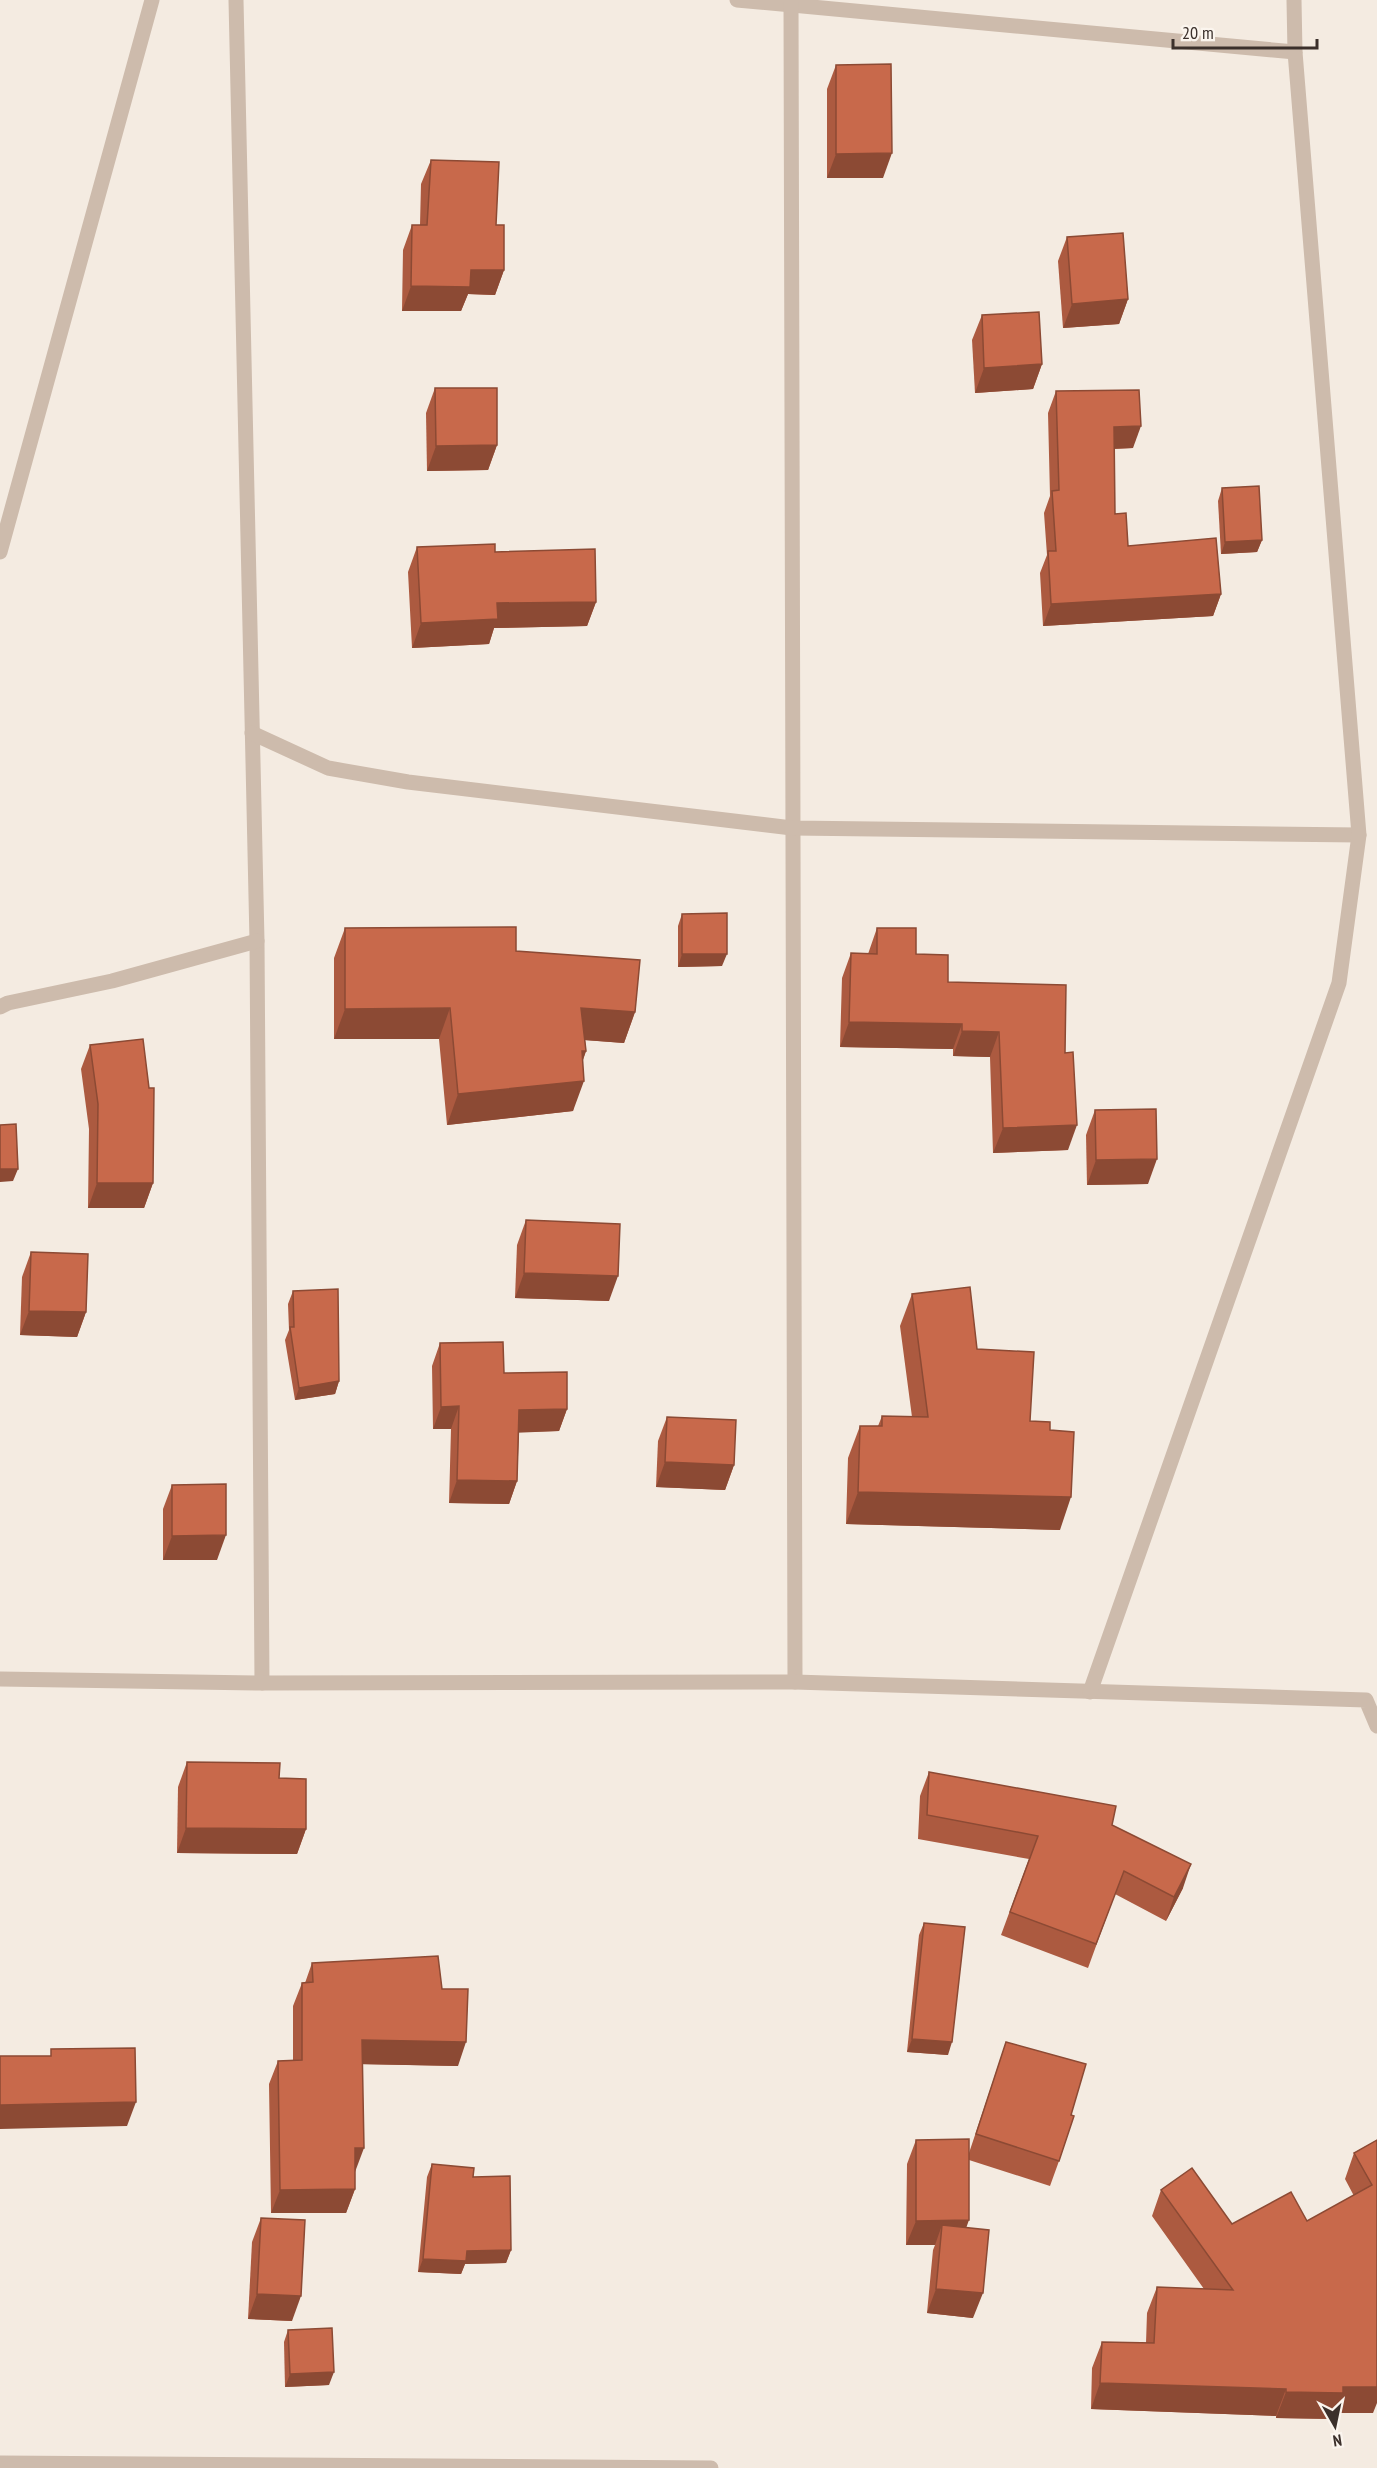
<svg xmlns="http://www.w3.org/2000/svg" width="1377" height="2468" font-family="'PT Sans Narrow',sans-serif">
	<rect width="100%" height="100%" fill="#f4ebe1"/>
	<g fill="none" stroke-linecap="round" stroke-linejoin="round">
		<g stroke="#cdbbac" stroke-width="15">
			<path d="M236,0L257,941L262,1683"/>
			<path d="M737,0L1295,52"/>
			<path d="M791,0L795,1682"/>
			<path d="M0,552L152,0"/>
			<path d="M252,733L328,768L408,782L792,828L1359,835"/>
			<path d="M0,1007L8,1003L112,981L257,941"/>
			<path d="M0,1679L262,1683L795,1682L1366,1700L1377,1726"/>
			<path d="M1090,1692L1339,983L1359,835L1295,52L1294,0"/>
			<path d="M0,2463L711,2468"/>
		</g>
	</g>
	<g fill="#ac5a40">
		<path d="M836,65L883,178H827V89Z"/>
		<path d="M431,160L496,225L504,270L495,295L468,294L461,311H402L403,250L412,225H420L421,184Z"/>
		<path d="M1067,237L1128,299L1119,324L1063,328L1058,261Z"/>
		<path d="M982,315L1042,364L1033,389L975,393L972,340Z"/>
		<path d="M435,388L497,445L488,470L427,471L426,413Z"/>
		<path d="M1056,391L1133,448L1114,449L1115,514L1128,546L1221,594L1213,616L1043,626L1040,573L1047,555L1044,513L1050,496L1048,413Z"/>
		<path d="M1222,488L1262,540L1257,552L1221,554L1218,501Z"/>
		<path d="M417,547L495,552L596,602L587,626L494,628L489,644L412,648L408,572Z"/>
		<path d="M682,914L722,966L678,967V926Z"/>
		<path d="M345,928L516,951L635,1012L624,1043L585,1040L586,1051L583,1060L573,1111L447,1125L439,1039H334V958Z"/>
		<path d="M877,928L916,954L948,982L1065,1053L1068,1150L993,1153L990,1057L953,1056V1049L840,1047L842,978L851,953L868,954Z"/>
		<path d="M90,1045L153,1183L144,1208H88L89,1129L81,1069Z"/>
		<path d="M1095,1110L1148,1184L1087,1185L1086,1135Z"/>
		<path d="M526,1220L609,1301L515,1298L517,1245Z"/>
		<path d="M31,1252L86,1312L77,1337L20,1335L22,1277Z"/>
		<path d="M293,1291L339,1381L335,1394L295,1400L285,1340L289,1330L288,1304Z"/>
		<path d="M912,1294L977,1349L1030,1421L1050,1430L1060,1530L846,1524L848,1458L860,1426H878L882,1416L912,1417L900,1326Z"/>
		<path d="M440,1343L504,1373L567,1409L559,1431L519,1432L517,1481L509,1504L449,1503L451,1429H433L432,1366Z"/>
		<path d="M667,1417L734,1465L725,1490L656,1487L658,1441Z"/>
		<path d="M172,1485L217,1560H163V1509Z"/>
		<path d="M187,1762L279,1778L306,1829L297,1854L177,1853L178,1787Z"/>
		<path d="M929,1772L1112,1825L1183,1888L1166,1921L1115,1894L1088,1968L1001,1935L1029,1859L918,1839L920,1796Z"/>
		<path d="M924,1923L948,2055L907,2052L919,1935Z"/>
		<path d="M312,1963L442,1989L458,2066L362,2064L355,2171V2189L346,2213H271L269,2084L278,2061H293V2006L302,1983H305Z"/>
		<path d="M1006,2042L1071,2115L1059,2161L1050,2186L969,2160L966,2228L973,2318L927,2313L933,2250L935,2245H906L907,2164L916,2140L969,2153Z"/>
		<path d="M1377,2140L1373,2413H1336L1334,2419L1276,2418V2416L1091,2409L1092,2368L1102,2342L1146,2343L1147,2313L1157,2287L1204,2289L1152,2216L1161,2190L1232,2224L1307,2221L1354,2196L1345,2179L1354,2153Z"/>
		<path d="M432,2164L473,2177L511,2250L506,2263L465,2264L461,2274L418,2272L427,2177Z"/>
		<path d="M261,2218L292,2321L248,2319L252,2242Z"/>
		<path d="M288,2330L329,2385L285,2387L284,2342Z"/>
	</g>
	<g fill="#8c4a34">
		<path d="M892,153L883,178H827L836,154Z"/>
		<path d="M471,270H504L495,295L468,294L461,311H402L411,286Z"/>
		<path d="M1128,299L1119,324L1063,328L1072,304Z"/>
		<path d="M1042,364L1033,389L975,393L984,368Z"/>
		<path d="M1141,426L1133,448L1106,449L1114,427Z"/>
		<path d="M497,445L488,470L427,471L436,446Z"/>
		<path d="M1262,540L1257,552L1221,554L1225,542Z"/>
		<path d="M1221,594L1213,616L1043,626L1051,604Z"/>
		<path d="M596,602L587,626L494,628L489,644L412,648L421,623L497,603Z"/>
		<path d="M682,954H727L722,966L678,967Z"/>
		<path d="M450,1008L439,1039H334L345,1009Z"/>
		<path d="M581,1008L635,1012L624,1043L570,1039Z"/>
		<path d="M849,1022L962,1024L953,1049L840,1047Z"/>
		<path d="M962,1031L999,1032L990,1057L953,1056Z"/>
		<path d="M582,1051H586L575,1082L584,1081L573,1111L447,1125L458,1094Z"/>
		<path d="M1077,1125L1068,1150L993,1153L1003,1128Z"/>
		<path d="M1157,1159L1148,1184L1087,1185L1096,1160Z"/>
		<path d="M0,1169H18L13,1181L0,1182Z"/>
		<path d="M97,1183H153L144,1208H88Z"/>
		<path d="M524,1273L618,1276L609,1301L515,1298Z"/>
		<path d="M29,1311L86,1312L77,1337L20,1335Z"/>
		<path d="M339,1381L335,1394L295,1400L299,1388Z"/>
		<path d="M459,1406L451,1429H433L441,1407Z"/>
		<path d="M567,1409L559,1431L511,1433L519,1410Z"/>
		<path d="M665,1462L734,1465L725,1490L656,1487Z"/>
		<path d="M457,1480L517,1481L509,1504L449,1503Z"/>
		<path d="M858,1492L1071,1497L1060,1530L846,1524Z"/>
		<path d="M226,1535L217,1560H163L172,1536Z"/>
		<path d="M186,1828L306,1829L297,1854L177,1853Z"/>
		<path d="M1191,1864L1183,1888L1166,1921L1174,1897Z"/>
		<path d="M912,2039L952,2042L948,2055L907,2052Z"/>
		<path d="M362,2040L466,2042L458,2066L353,2064Z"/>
		<path d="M136,2102L127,2126L0,2129V2105Z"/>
		<path d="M355,2148H364L355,2172Z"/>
		<path d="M355,2189L346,2213H271L280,2190Z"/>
		<path d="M969,2220L960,2245L942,2225L935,2245H906L916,2221Z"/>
		<path d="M511,2250L506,2263L465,2264L461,2274L418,2272L423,2259L467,2251Z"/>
		<path d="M936,2289L983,2293L973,2318L927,2313Z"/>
		<path d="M257,2294L301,2296L292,2321L248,2319Z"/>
		<path d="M334,2372L329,2385L285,2387L290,2374Z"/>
		<path d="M1100,2383L1286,2389L1276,2416L1091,2409Z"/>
		<path d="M1343,2387H1377V2403L1373,2413H1336L1334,2419L1276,2418L1286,2392Z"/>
	</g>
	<g fill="#c8694b" stroke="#8c4a34" stroke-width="1.5">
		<path d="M891,64L892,153L836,154V65Z"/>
		<path d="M431,160L499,162L496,225H504V270H471L470,287L411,286L412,225H427Z"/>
		<path d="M1123,233L1128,299L1072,304L1067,237Z"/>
		<path d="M1039,312L1042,364L984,368L982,315Z"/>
		<path d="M435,388H497V445L436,446Z"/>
		<path d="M1139,390L1141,426L1114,427L1115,514L1126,513L1128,546L1216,538L1221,594L1051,604L1048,551H1056L1052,491L1059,490L1056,391Z"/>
		<path d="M1259,486L1262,540L1225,542L1222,488Z"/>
		<path d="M495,544V552L595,549L596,602L497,603L498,619L421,623L417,547Z"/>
		<path d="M727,913V954H682V914Z"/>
		<path d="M516,927V951L640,960L635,1012L581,1008L586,1051H582L584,1081L458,1094L450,1008L345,1009V928Z"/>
		<path d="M877,928H916V954L948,955V982L1066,985L1065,1053L1073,1052L1077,1125L1003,1128L999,1032L962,1031V1024L849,1022L851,953L877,954Z"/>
		<path d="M143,1039L149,1088H154L153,1183H97L98,1104L90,1045Z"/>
		<path d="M1156,1109L1157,1159L1096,1160L1095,1110Z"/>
		<path d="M16,1124L18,1169H0V1125Z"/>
		<path d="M526,1220L620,1224L618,1276L524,1273Z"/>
		<path d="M31,1252L88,1254L86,1312L29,1311Z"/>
		<path d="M970,1287L977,1349L1034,1352L1030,1421L1050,1422V1430L1074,1432L1071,1497L858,1492L860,1426H882V1416L928,1417L912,1294Z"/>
		<path d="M338,1289L339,1381L299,1388L290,1327H294L293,1291Z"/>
		<path d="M503,1342L504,1373L567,1372V1409L519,1410L517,1481L457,1480L459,1406L441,1407L440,1343Z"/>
		<path d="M667,1417L736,1420L734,1465L665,1462Z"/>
		<path d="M226,1484V1535L172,1536V1485Z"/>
		<path d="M187,1762L280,1763L279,1778L306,1779V1829L186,1828Z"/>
		<path d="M929,1772L1116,1806L1112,1825L1191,1864L1174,1897L1124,1871L1096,1944L1010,1912L1038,1836L927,1815Z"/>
		<path d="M924,1923L965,1927L952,2042L912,2039Z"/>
		<path d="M438,1956L442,1989H468L466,2042L362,2040L364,2148H355V2189L280,2190L278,2061L302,2060V1983L313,1982L312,1963Z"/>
		<path d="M1006,2042L1086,2064L1071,2115L1074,2116L1059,2161L976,2134Z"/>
		<path d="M135,2048L136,2102L0,2105V2056H51V2049Z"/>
		<path d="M969,2139V2220L916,2221V2140Z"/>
		<path d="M1377,2140V2387H1343V2393L1286,2392V2389L1100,2383L1102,2342L1154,2343L1157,2287L1233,2290L1161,2190L1192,2168L1232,2224L1291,2192L1307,2221L1372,2185L1354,2153Z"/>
		<path d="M432,2164L474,2168L473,2177L510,2176L511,2250L467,2251L466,2261L423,2259Z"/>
		<path d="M261,2218L305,2220L301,2296L257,2294Z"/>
		<path d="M942,2225L989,2230L983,2293L936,2289Z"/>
		<path d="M332,2328L334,2372L290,2374L288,2330Z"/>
	</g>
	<g transform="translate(1335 2426) rotate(171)" stroke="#fbf5ee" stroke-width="4.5" paint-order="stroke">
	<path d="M0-4.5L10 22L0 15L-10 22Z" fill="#3b302b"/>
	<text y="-9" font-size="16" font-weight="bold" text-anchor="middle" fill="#3b302b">N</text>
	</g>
	<path d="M1173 39v9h144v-9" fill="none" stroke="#3b302b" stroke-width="3"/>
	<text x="1182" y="39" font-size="18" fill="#3b302b" stroke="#fbf5ee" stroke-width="4.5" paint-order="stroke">20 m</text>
</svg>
